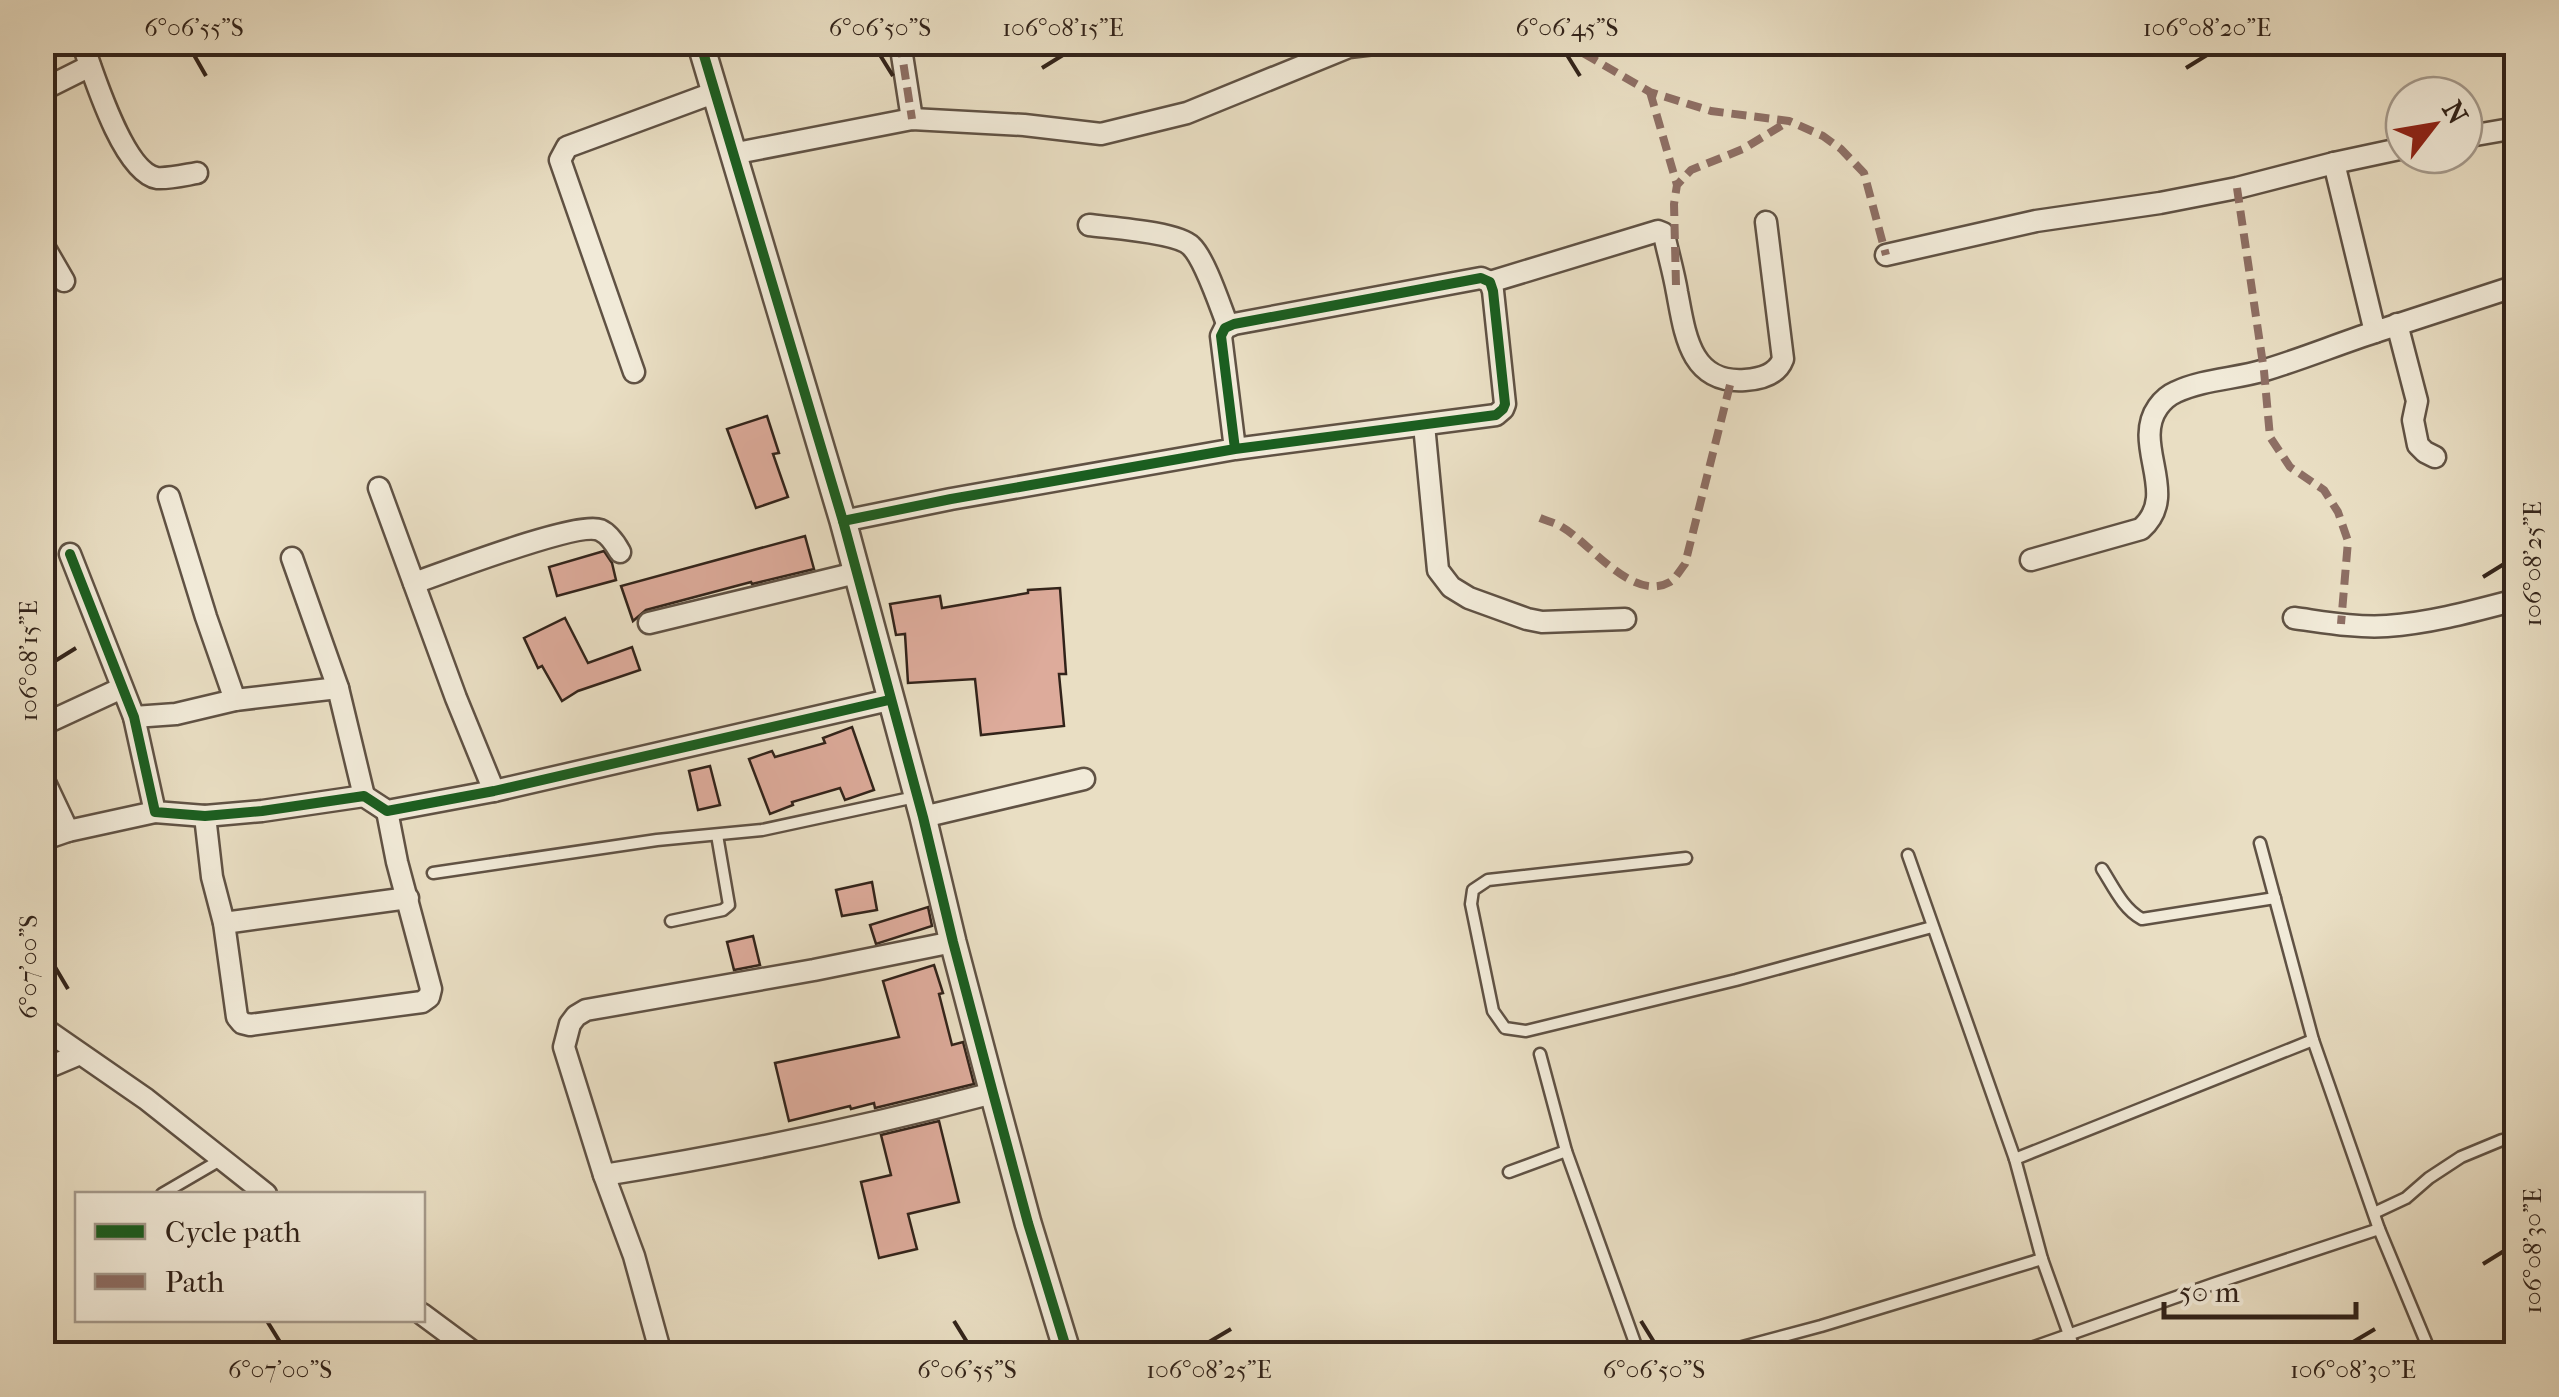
<svg xmlns="http://www.w3.org/2000/svg" width="2559" height="1397" font-family="'IM FELL French Canon',serif">
	<rect width="100%" height="100%" fill="#e9dec3"/>
	<filter id="stains"><feTurbulence type="fractalNoise" baseFrequency=".002" numOctaves="4"/><feColorMatrix values="0 0 0 0 .2 0 0 0 0 .09 0 0 0 0 .02 0 0 0 .5 -.17"/></filter>
	<radialGradient id="worn" r=".72"><stop offset=".6" stop-color="#630" stop-opacity="0"/><stop offset="1" stop-color="#630" stop-opacity=".3"/></radialGradient>
	<g fill="#ddab9b" stroke="#32231a" stroke-width="2.5">
		<path d="M767,416L779,453L773,454L788,497L756,508L727,429Z"/>
		<path d="M805,536L814,569L752,584L751,582L646,610L633,621L621,586Z"/>
		<path d="M604,551L612,563L616,580L557,596L549,567Z"/>
		<path d="M1060,588L1066,674H1059L1064,726L981,735L975,679L908,683L905,634L896,635L890,604L940,596L942,608L1028,593V590Z"/>
		<path d="M565,618L588,663L632,647L640,670L578,691L562,701L542,666L538,668L524,638Z"/>
		<path d="M852,727L874,790L845,800L840,788L792,802L793,805L770,814L749,759L772,751L775,757L825,743L823,738Z"/>
		<path d="M710,766L720,805L698,810L689,771Z"/>
		<path d="M872,882L877,910L842,916L836,890Z"/>
		<path d="M928,907L932,926L876,944L870,925Z"/>
		<path d="M753,936L760,965L734,970L727,942Z"/>
		<path d="M934,965L943,993L939,994L952,1045L963,1042L974,1084L875,1108L874,1103L851,1109L850,1106L789,1121L775,1063L899,1037L883,981Z"/>
		<path d="M939,1121L959,1202L908,1214L917,1249L879,1258L861,1182L891,1175L881,1135Z"/>
	</g>
	<g fill="none" stroke-linecap="round" stroke-linejoin="round">
		<g stroke="#605244" stroke-width="15">
			<g id="service">
				<path d="M2260,843L2313,1040L2379,1229L2431,1354"/>
				<path d="M1908,855L2015,1159L2042,1259L2076,1354"/>
				<path d="M1686,858L1488,880L1473,890L1471,904L1493,1011L1505,1028L1526,1031L1736,980L1932,927"/>
				<path d="M2102,869C2113,886 2123,909 2142,919L2275,898"/>
				<path d="M433,873L657,840L762,830L915,797"/>
				<path d="M671,921L723,910L729,905L717,835"/>
				<path d="M1540,1054L1566,1151L1639,1354"/>
				<path d="M2015,1159L2313,1040"/>
				<path d="M1509,1172L1566,1151"/>
				<path d="M162,1194L222,1159"/>
				<path d="M2374,1213L2406,1198L2429,1178L2461,1157L2502,1140"/>
				<path d="M1716,1354L1821,1326L2042,1259"/>
				<path d="M2014,1354L2216,1283L2379,1229"/>
			</g>
		</g>
		<g stroke="#605244" stroke-width="25">
			<g id="minor">
				<path d="M82,42C93,73 123,172 157,178C169,179 185,175 197,173"/>
				<path d="M900,42L912,119"/>
				<path d="M42,90L90,66"/>
				<path d="M2464,137L2516,128"/>
				<path d="M732,154L912,119L1024,125L1101,134L1187,113L1349,47L1391,42"/>
				<path d="M2334,163L2375,332L2516,286"/>
				<path d="M1089,225C1111,228 1177,232 1191,246C1205,259 1220,306 1228,326"/>
				<path d="M42,243L64,281"/>
				<path d="M1886,255L2036,221L2160,203L2237,188L2334,163L2404,148"/>
				<path d="M1490,282L1658,231L1663,233L1665,239C1669,257 1674,274 1677,292C1685,334 1690,384 1745,380C1761,379 1777,375 1783,359L1766,222"/>
				<path d="M2397,324L2417,401L2413,420L2418,445L2425,452L2435,457"/>
				<path d="M634,372L560,160L567,147L716,92"/>
				<path d="M1424,425L1438,570L1451,587L1469,598L1527,619L1542,622L1625,619"/>
				<path d="M379,488L456,698L494,791"/>
				<path d="M169,497L206,617L235,700"/>
				<path d="M843,521L951,499L1235,449L1496,415L1503,409L1505,404L1493,291L1490,282L1481,278L1234,324L1225,328L1221,336L1235,449"/>
				<path d="M70,554L134,717L155,812L205,816L262,811L364,796L387,811L494,791L889,700"/>
				<path d="M292,558L338,688L364,796"/>
				<path d="M2031,560L2141,529C2181,494 2131,445 2158,407C2163,400 2169,395 2176,392C2204,379 2236,379 2265,370C2302,359 2338,344 2375,332"/>
				<path d="M414,583C443,573 577,521 600,530C609,534 615,543 620,552"/>
				<path d="M2294,618C2324,622 2356,628 2387,626C2431,623 2474,611 2516,600"/>
				<path d="M649,623L856,573"/>
				<path d="M134,717L176,714L235,700L338,688"/>
				<path d="M42,725L122,688"/>
				<path d="M42,776L68,831"/>
				<path d="M205,816L212,877L224,923L237,1017L242,1023L250,1025L422,1002L429,997L431,989L397,862L387,811"/>
				<path d="M923,817L1084,779"/>
				<path d="M42,840L68,831L155,812"/>
				<path d="M224,923L408,898"/>
				<path d="M42,1027L146,1099L266,1194"/>
				<path d="M42,1070L80,1054"/>
				<path d="M604,1175C736,1154 865,1127 993,1093"/>
				<path d="M422,1314L476,1354"/>
				<path d="M661,1354L634,1256L604,1175L564,1047L570,1024L576,1016L586,1010L814,970L953,942"/>
			</g>
		</g>
		<g stroke="#605244" stroke-width="30">
			<path id="tertiary" d="M700,42L843,521L923,817L953,942L993,1093L1028,1223L1068,1354"/>
		</g>
		<use href="#service" stroke="#f1ead8" stroke-width="10"/>
		<use href="#minor" stroke="#f1ead8" stroke-width="20"/>
		<use href="#tertiary" stroke="#f1ead8" stroke-width="25"/>
		<g stroke="#8d6e63" stroke-width="8" stroke-dasharray="15 8" stroke-linecap="butt">
			<path d="M900,42L912,119"/>
			<path d="M1564,42L1650,92L1711,111L1789,121L1823,136L1841,149L1864,173L1886,255"/>
			<path d="M1650,92L1677,185"/>
			<path d="M2237,188L2264,371L2270,437L2290,467L2324,490L2338,512L2348,541L2341,624"/>
			<path d="M1676,285L1674,204L1677,185L1691,170L1743,149L1789,121"/>
			<path d="M1540,518C1547,521 1556,523 1562,527C1590,543 1633,603 1670,582C1676,578 1680,570 1685,564L1731,381"/>
		</g>
		<g stroke="#f1ead8" stroke-width="16">
			<g id="cycleway">
				<path d="M700,42L843,521L923,817L953,942L993,1093L1028,1223L1068,1354"/>
				<path d="M843,521L951,499L1235,449L1496,415L1503,409L1505,404L1493,291L1490,282L1481,278L1234,324L1225,328L1221,336L1235,449"/>
				<path d="M70,554L134,717L155,812L205,816L262,811L364,796L387,811L494,791L889,700"/>
			</g>
		</g>
		<use href="#cycleway" stroke="#1b5e20" stroke-width="10"/>
	</g>
	<path fill="none" stroke="#32231a" stroke-width="4" d="M194,55L206,76M880,55L893,76M1567,55L1580,76M1042,68L1063,55M2186,68L2207,55M2483,577L2504,564M55,661L76,648M55,967L68,989M2483,1264L2504,1251M267,1321L280,1342M954,1321L967,1342M1641,1321L1654,1342M1209,1342L1231,1329M2353,1342L2375,1329"/>
	<rect width="2559" height="1397" fill="none" stroke="#e9dec3" stroke-width="110"/>
	<rect x="75" y="1192" width="350" height="130" fill="#f1ead8" stroke="#a59a8c" stroke-width="2.5"/>
	<rect x="95" y="1224" width="50" height="15" fill="#1b5e20" stroke="#a59a8c" stroke-width="2.5"/>
	<text x="165" y="1242" font-size="30" fill="#32231a">Cycle path</text>
	<rect x="95" y="1274" width="50" height="15" fill="#8d6e63" stroke="#a59a8c" stroke-width="2.5"/>
	<text x="165" y="1292" font-size="30" fill="#32231a">Path</text>
	<g transform="translate(2434 125) rotate(59)"><circle r="48" fill="#f1ead8" stroke="#a59a8c" stroke-width="2.5"/>
	<path d="M0-8L18 38L0 25L-18 38Z" fill="#8f2418"/>
	<text y="-15" font-size="28" font-weight="bold" text-anchor="middle" fill="#32231a">N</text>
	</g>
	<path d="M2164 1302v15h192v-15" fill="none" stroke="#32231a" stroke-width="5"/>
	<text x="2179" y="1302" font-size="30" fill="#32231a" stroke="#f1ead8" stroke-width="8" paint-order="stroke">50 m</text>
	<rect x="55" y="55" width="2449" height="1287" fill="none" stroke="#32231a" stroke-width="4"/>
	<g font-size="25" text-anchor="middle" fill="#32231a">
		<text x="194" y="36">6°06'55"S</text>
		<text x="880" y="36">6°06'50"S</text>
		<text x="1063" y="36">106°08'15"E</text>
		<text x="1567" y="36">6°06'45"S</text>
		<text x="2207" y="36">106°08'20"E</text>
		<text transform="translate(2532 564) rotate(-90)" y="9">106°08'25"E</text>
		<text transform="translate(28 661) rotate(-90)" y="9">106°08'15"E</text>
		<text transform="translate(28 967) rotate(-90)" y="9">6°07'00"S</text>
		<text transform="translate(2532 1251) rotate(-90)" y="9">106°08'30"E</text>
		<text x="280" y="1378">6°07'00"S</text>
		<text x="967" y="1378">6°06'55"S</text>
		<text x="1209" y="1378">106°08'25"E</text>
		<text x="1654" y="1378">6°06'50"S</text>
		<text x="2353" y="1378">106°08'30"E</text>
	</g>
	<rect width="100%" height="100%" filter="url(#stains)"/>
	<rect width="100%" height="100%" fill="url(#worn)"/>
</svg>
